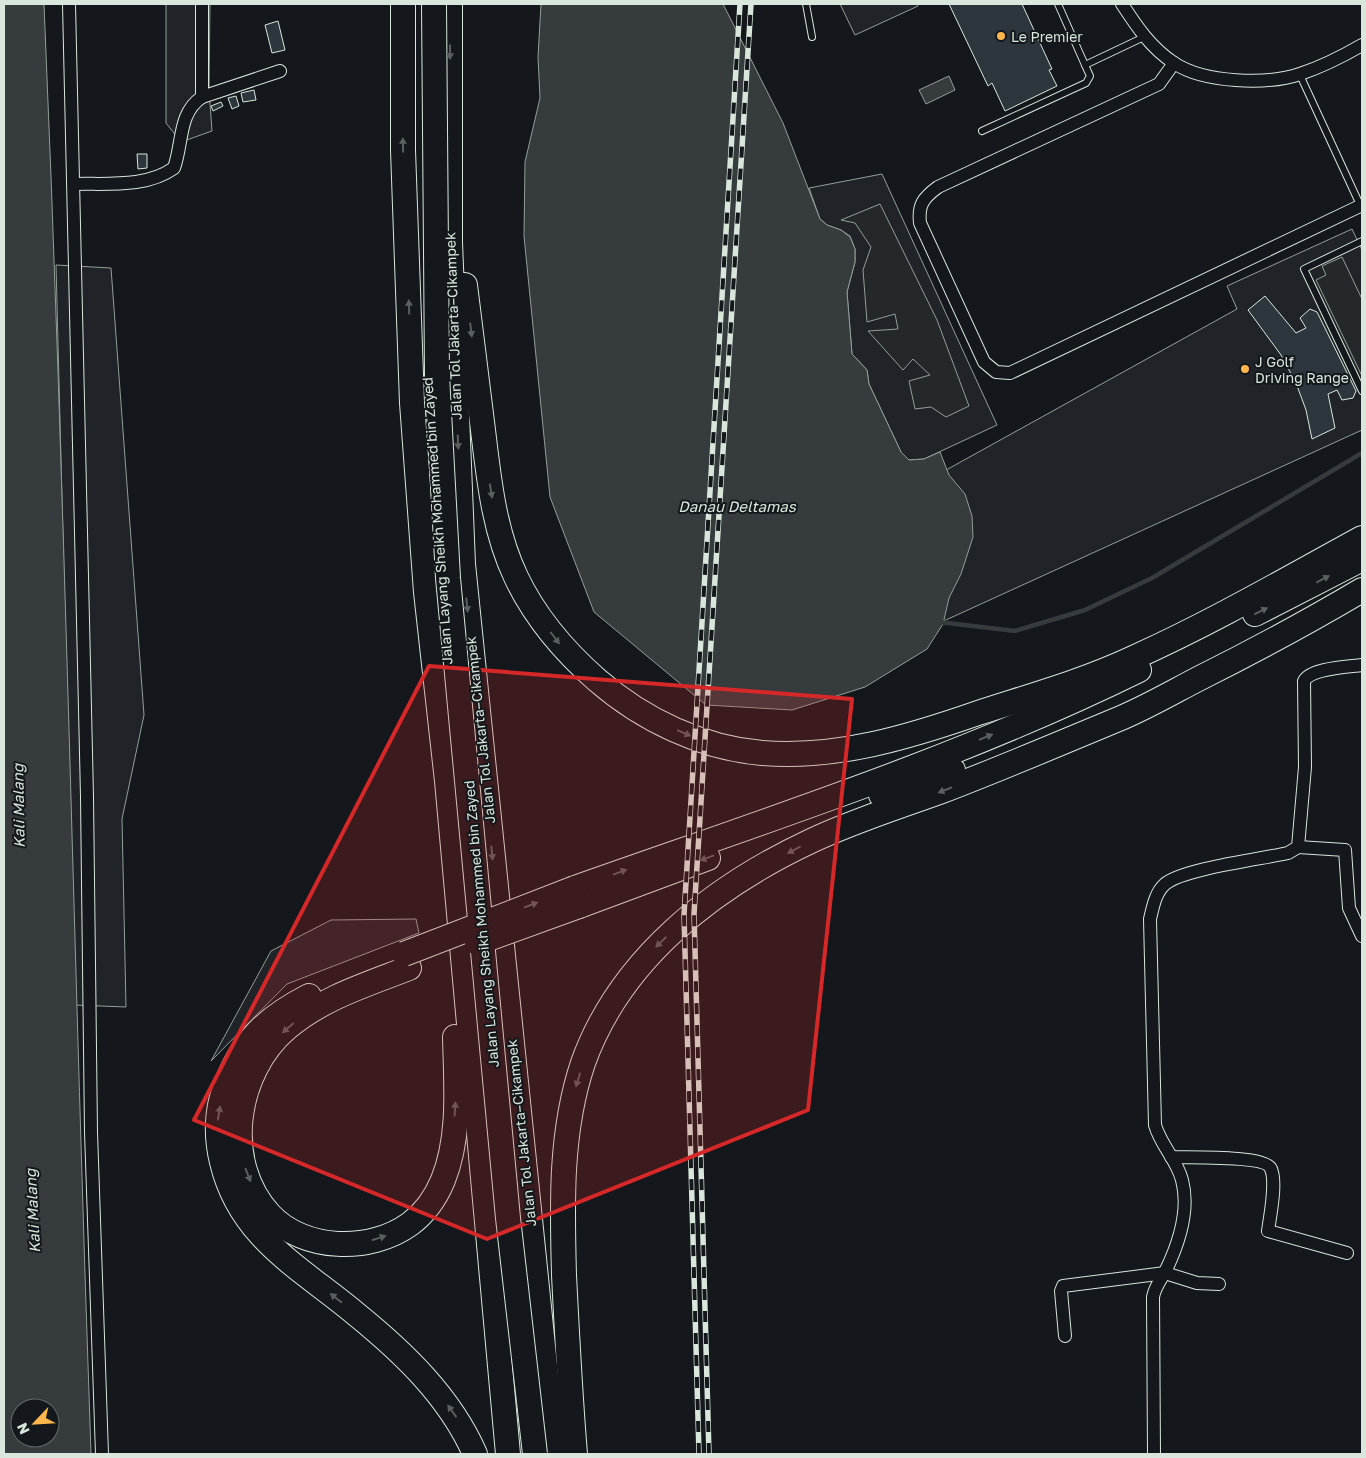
<svg xmlns="http://www.w3.org/2000/svg" width="1366" height="1458" font-family="'Golos Text',sans-serif">
	<rect width="100%" height="100%" fill="#14181c"/>
	<g fill="#202428" stroke="#939e99">
		<path d="M166,4H210L209,90L212,131L181,142L166,123Z"/>
		<path d="M840,4H917L918,6L855,35Z"/>
		<path d="M882,174L997,425L924,459L909,460L901,452L869,384L867,370L852,354L847,292L855,262V249L850,236L841,230L827,225L820,219L809,188Z"/>
		<path d="M1352,229L1362,250V430L924,630L872,511L1237,309L1227,286Z"/>
		<path d="M56,265L111,268L144,715L122,819L126,1007L75,1005Z"/>
		<path d="M416,919L419,933L287,984L211,1061L271,951L331,920Z"/>
	</g>
	<g fill="#24282b" stroke="#939e99">
		<path d="M880,204L937,320L969,406L946,417L931,407L915,409L909,381L930,375L913,359L903,370L868,331L898,329L895,314L867,322L863,270L871,247L855,223L841,220Z"/>
		<path d="M1342,257L1362,299V376L1316,280L1326,275L1322,266Z"/>
	</g>
	<g fill="#363b3e" stroke="#939e99" fill-rule="evenodd">
		<path d="M4,4H44C65,487 74,971 91,1454H4ZM20,1408H50V1438H20Z"/>
		<path d="M541,4H723L783,123L820,219L827,225L841,230L850,237L855,249V262L847,292L852,354L867,370L869,384L901,452L909,460L924,459L940,452L949,475L965,494L972,516L973,537L961,574L949,598L943,624L927,649L865,687L792,710L706,705L594,612L550,497L524,236L525,162L540,98L538,57Z"/>
		<path d="M949,76L955,90L926,104L919,90Z"/>
	</g>
	<g fill="none" stroke-linecap="round" stroke-linejoin="round">
		<path stroke="#363b3e" stroke-width="4.5" d="M939,622L1015,631L1085,610L1152,578L1362,453"/>
	</g>
	<g fill="#2c363c" stroke="#d8e6dc">
		<path d="M949,4H1022L1052,69L1049,70L1057,86L1005,111L992,83L988,86Z"/>
		<path d="M278,21L285,50L272,53L265,25Z"/>
		<path d="M254,90L256,100L243,102L241,93Z"/>
		<path d="M236,96L239,106L232,109L228,98Z"/>
		<path d="M221,102L223,106L213,111L211,106Z"/>
		<path d="M137,154H147V168L138,169Z"/>
		<path d="M1265,296L1296,333L1306,328L1300,318L1310,309L1317,312L1356,391L1353,398L1342,400L1337,390L1328,394L1335,428L1312,439L1306,410L1296,383L1281,355L1248,310Z"/>
	</g>
	<g fill="none" stroke-linecap="round" stroke-linejoin="round">
		<g stroke="#d8e6dc" stroke-width="8">
			<g id="service">
				<path d="M806,4L812,37"/>
				<path d="M1058,4L1085,65"/>
				<path d="M1300,75L1361,207"/>
				<path d="M982,131L1086,83L1090,76L1085,65L1144,37"/>
				<path d="M1362,241L1304,269L1362,391"/>
			</g>
		</g>
		<g stroke="#d8e6dc" stroke-width="14">
			<g id="minor">
				<path d="M69,4L87,797L91,1132L102,1454"/>
				<path d="M202,4V97"/>
				<path d="M1122,4C1137,27 1151,48 1174,63C1204,83 1267,85 1300,74C1321,67 1343,56 1362,45"/>
				<path d="M1174,63L1159,84L938,187C923,198 918,205 920,223L984,362L996,372L1010,373L1360,206"/>
				<path d="M74,184C107,183 146,188 174,168C183,143 178,113 202,97L280,71"/>
				<path d="M1298,847L1345,850L1349,908L1362,936"/>
				<path d="M1171,1157C1187,1158 1266,1155 1271,1169C1277,1183 1270,1216 1268,1231L1347,1253"/>
				<path d="M1065,1336L1061,1291L1063,1286L1165,1273L1197,1283L1219,1284"/>
				<path d="M1154,1454L1153,1297C1155,1286 1161,1280 1166,1270C1179,1243 1190,1210 1182,1180C1177,1160 1161,1146 1155,1125L1150,919C1153,907 1155,893 1165,884C1182,869 1261,859 1288,853L1298,847L1305,767L1304,681C1311,668 1348,667 1362,665"/>
			</g>
		</g>
		<g stroke="#d8e6dc" stroke-width="26">
			<g id="motorway">
				<path d="M403,4V150L412,403L426,592L447,781L508,1454"/>
				<path d="M450,4V242L463,564L554,1454"/>
				<path d="M465,285C471,334 477,382 483,430C489,480 494,531 516,577C535,617 564,651 597,680C643,720 702,748 762,753C837,759 909,737 978,713C1030,696 1084,681 1133,658C1211,623 1287,579 1362,538"/>
				<path d="M1255,614L1362,559"/>
				<path d="M881,795L953,770"/>
				<path d="M575,888C764,821 958,759 1139,670"/>
				<path d="M579,906L708,858"/>
				<path d="M409,968C368,984 322,998 287,1028C235,1072 221,1162 270,1215C304,1251 370,1253 410,1224C425,1213 436,1197 443,1180C461,1136 456,1083 455,1037"/>
				<path d="M309,996C266,1018 241,1042 225,1088C216,1111 216,1138 222,1162C240,1238 301,1268 356,1314C404,1353 450,1397 475,1454"/>
				<path d="M575,1454C570,1394 567,1335 564,1275C562,1204 560,1131 583,1063C620,959 713,887 811,841C853,821 898,807 942,791C1002,768 1061,743 1121,718C1147,707 1173,692 1198,679C1254,651 1308,622 1362,590"/>
			</g>
		</g>
		<use href="#service" stroke="#14181c" stroke-width="6"/>
		<use href="#minor" stroke="#14181c" stroke-width="12"/>
		<use href="#motorway" stroke="#14181c" stroke-width="24"/>
		<g stroke="#d8e6dc" stroke-width="5.5">
			<g id="rail">
				<path d="M699,1454L684,915L740,4"/>
				<path d="M709,1454L694,914L751,4"/>
			</g>
		</g>
		<use href="#rail" stroke="#14181c" stroke-width="4" stroke-dasharray="11" stroke-linecap="butt"/>
		<g stroke="#d8e6dc" stroke-width="26" stroke-linecap="butt">
			<g id="motorway-bridge">
				<path d="M434,4L437,375L448,578L508,1218L535,1454"/>
				<path d="M477,943L579,906"/>
				<path d="M404,954L575,888"/>
			</g>
		</g>
		<use href="#motorway-bridge" stroke="#14181c" stroke-width="24"/>
	</g>
	<defs><path id="oneway-solid" d="M-6-.8H1V-3.2L6.5 0L1 3.2V.8H-6Z" transform="scale(1.25)"/></defs>
	<g fill="#59605f">
		<use href="#oneway-solid" transform="translate(450 52) rotate(90)"/>
		<use href="#oneway-solid" transform="translate(403 145) rotate(-91)"/>
		<use href="#oneway-solid" transform="translate(409 307) rotate(-92)"/>
		<use href="#oneway-solid" transform="translate(471 330) rotate(83)"/>
		<use href="#oneway-solid" transform="translate(458 442) rotate(88)"/>
		<use href="#oneway-solid" transform="translate(491 491) rotate(81)"/>
		<use href="#oneway-solid" transform="translate(1323 579) rotate(-28)"/>
		<use href="#oneway-solid" transform="translate(467 605) rotate(84)"/>
		<use href="#oneway-solid" transform="translate(1261 611) rotate(-26)"/>
		<use href="#oneway-solid" transform="translate(555 638) rotate(53)"/>
		<use href="#oneway-solid" transform="translate(684 733) rotate(23)"/>
		<use href="#oneway-solid" transform="translate(986 737) rotate(-22)"/>
		<use href="#oneway-solid" transform="translate(945 790) rotate(159)"/>
		<use href="#oneway-solid" transform="translate(794 850) rotate(152)"/>
		<use href="#oneway-solid" transform="translate(492 853) rotate(84)"/>
		<use href="#oneway-solid" transform="translate(707 858) rotate(160)"/>
		<use href="#oneway-solid" transform="translate(620 872) rotate(-20)"/>
		<use href="#oneway-solid" transform="translate(531 905) rotate(-21)"/>
		<use href="#oneway-solid" transform="translate(661 942) rotate(136)"/>
		<use href="#oneway-solid" transform="translate(288 1028) rotate(139)"/>
		<use href="#oneway-solid" transform="translate(578 1080) rotate(107)"/>
		<use href="#oneway-solid" transform="translate(455 1109) rotate(-86)"/>
		<use href="#oneway-solid" transform="translate(219 1113) rotate(-81)"/>
		<use href="#oneway-solid" transform="translate(248 1175) rotate(69)"/>
		<use href="#oneway-solid" transform="translate(379 1238) rotate(-18)"/>
		<use href="#oneway-solid" transform="translate(336 1298) rotate(-142)"/>
		<use href="#oneway-solid" transform="translate(452 1411) rotate(-125)"/>
	</g>
	<path fill="#d62828" fill-opacity="0.2" stroke="#d62828" stroke-width="4" stroke-linejoin="round" d="M429,666L852,699L808,1110L487,1239L194,1120Z"/>
	<g fill="#ffb74d" stroke="#14181c" stroke-width="2">
		<circle cx="1001" cy="36" r="5"/>
		<circle cx="1245" cy="369" r="5"/>
	</g>
	<g text-anchor="middle" dominant-baseline="central" stroke-width="4" stroke-linejoin="round" paint-order="stroke">
		<g font-size="14" fill="#d8e6dc" stroke="#14181c" text-anchor="start">
			<text x="1011" y="36">Le Premier</text>
			<text x="1255" y="361">J Golf<tspan x="1255" dy="16">Driving Range</tspan></text>
		</g>
		<g font-size="14" fill="#d8e6dc" stroke="#14181c">
			<text transform="translate(453 326) rotate(-92)">Jalan Tol Jakarta–Cikampek</text>
			<text transform="translate(437 521) rotate(-94)">Jalan Layang Sheikh Mohammed bin Zayed</text>
			<text transform="translate(480 730) rotate(-96)">Jalan Tol Jakarta–Cikampek</text>
			<text transform="translate(481 924) rotate(-95)">Jalan Layang Sheikh Mohammed bin Zayed</text>
			<text transform="translate(521 1133) rotate(-96)">Jalan Tol Jakarta–Cikampek</text>
		</g>
		<g font-size="15" font-style="italic" fill="#d8e6dc" stroke="#14181c">
			<text x="737" y="506">Danau Deltamas</text>
			<text transform="translate(18 806) rotate(-91)">Kali Malang</text>
			<text transform="translate(32 1211) rotate(-93)">Kali Malang</text>
		</g>
	</g>
	<rect width="1366" height="1458" fill="none" stroke="#d8e6dc" stroke-width="10"/>
	<g transform="translate(35 1423) rotate(245)"><circle r="24" fill="#14181c" stroke="#626a69"/>
	<path d="M0-4L9 19L0 12L-9 19Z" fill="#ffb74d"/>
	<text y="-8" font-size="14" font-weight="bold" text-anchor="middle" fill="#d8e6dc">N</text>
	</g>
</svg>
